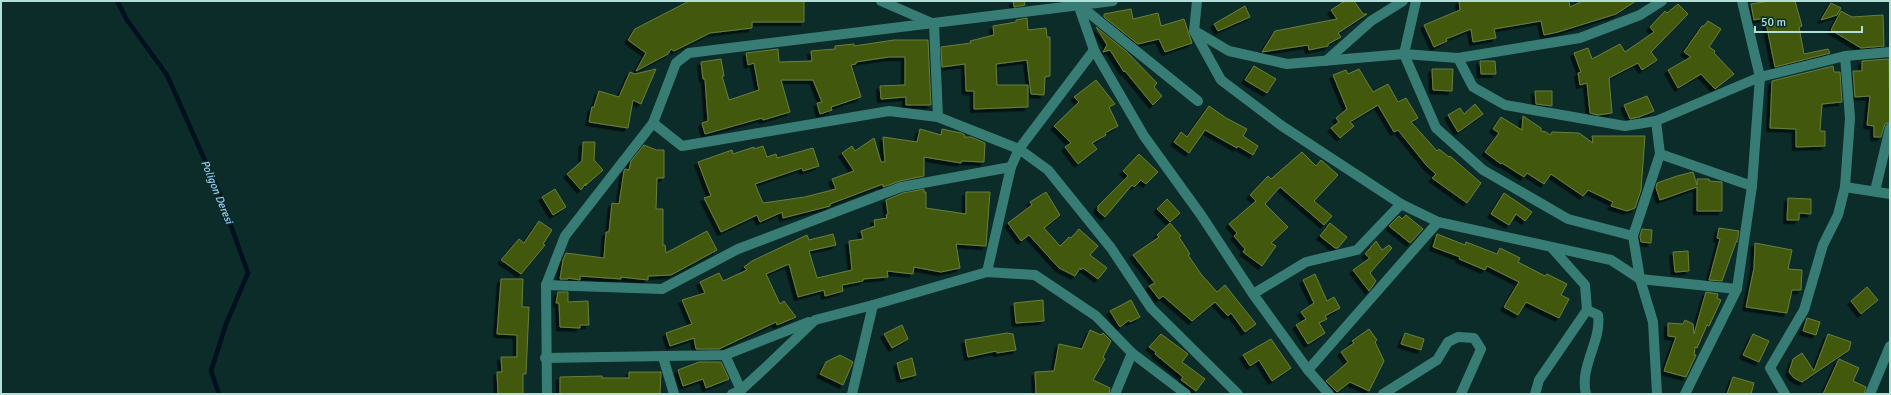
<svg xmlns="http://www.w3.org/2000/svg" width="1891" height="395" font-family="Signika,sans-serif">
	<defs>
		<filter id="shadow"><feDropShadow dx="-3.5" dy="3.5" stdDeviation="0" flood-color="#0009"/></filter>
	</defs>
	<rect width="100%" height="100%" fill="#0b2c28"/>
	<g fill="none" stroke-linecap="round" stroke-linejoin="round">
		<path stroke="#01101f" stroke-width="4.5" d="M117,1L127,20L167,75L218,190L248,273L226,324L211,371L219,394"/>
	</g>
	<g fill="#435810" stroke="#697f3c" filter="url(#shadow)">
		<path d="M689,1H804V22H752V28L710,33L674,51L671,49L668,54L636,71L646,53L628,40L635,29Z"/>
		<path d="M1013,1H1024L1025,5L1014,7Z"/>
		<path d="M1345,1H1354L1363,14H1367L1338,33L1341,37L1328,44V46L1309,50L1308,45L1262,52L1275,31L1337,19L1331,10Z"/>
		<path d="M1459,1H1569L1570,7L1583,1H1636L1616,14L1558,32L1544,35L1541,21L1494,29L1496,38L1473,42L1471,29L1446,39L1447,41L1434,47L1424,25L1460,10Z"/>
		<path d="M1769,1H1795L1802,26L1799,27L1804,54L1828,49L1830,53L1775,67L1765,18L1754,20L1751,4Z"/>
		<path d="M1831,3L1841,8L1837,15L1821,20Z"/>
		<path d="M1678,4L1688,14L1651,52L1657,60L1642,70L1638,63L1609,78L1612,113L1598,115L1590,113L1587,83L1580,85L1578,73L1581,72L1574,53L1588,48L1592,59L1620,44L1625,52L1654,32L1650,27L1665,11L1667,13Z"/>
		<path d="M1245,6L1250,17L1218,31L1214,24Z"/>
		<path d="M1131,9L1133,19L1158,13L1161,26L1184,19L1192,43L1165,52L1159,39L1138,44L1104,17V14Z"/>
		<path d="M1841,11L1852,17L1883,15L1884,46L1861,48L1831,30Z"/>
		<path d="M1027,18L1028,30L1046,28L1047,37H1050V76L1045,77L1044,95L1031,94L1027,60L996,64L997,85H1028V107L974,109V91H966L965,64L942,67L941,47L971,43L970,41L994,35L993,26L1016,22V20Z"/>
		<path d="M1708,21L1721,29L1709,47L1715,51L1714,53L1734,74L1715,89L1701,74L1678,88L1668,70L1691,57L1684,52L1702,26H1704Z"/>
		<path d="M1096,27L1126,51L1157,83L1154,87L1162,96L1153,105L1125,71L1124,72L1110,50L1103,52L1107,45Z"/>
		<path d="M894,40H928L931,105H906V97L881,99L880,86L905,85V57H889L856,62V64L851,65L861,97L831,107L832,110L820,114L817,103L822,102L813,80H781L790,112L763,120L762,118L705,134L702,123L708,121L705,79H703L701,62L721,59L724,76H722L729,100L759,90L754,63L748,65L746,53L778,49L779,62L812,61L811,51L835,49V46L854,44V46Z"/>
		<path d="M1889,59L1890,122L1885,124L1881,137H1874V126L1867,125L1870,96L1855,97L1853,71H1862V61Z"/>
		<path d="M1480,61H1495L1496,74H1481Z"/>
		<path d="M1254,66L1276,79L1267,93L1245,80Z"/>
		<path d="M1833,66L1834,72H1840L1842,102L1822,104L1820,131H1825V146L1796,147V129L1770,128L1772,81Z"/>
		<path d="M656,69L641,104L633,100L628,128L589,122L592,107H594L599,91L619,97L630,72L635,74Z"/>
		<path d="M1359,69L1373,92L1388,84L1398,102L1406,98L1418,118L1411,122L1437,151L1439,149L1449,157L1450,156L1481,183L1467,203L1432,178L1436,174L1427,166L1398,130L1394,132L1378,105L1350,122L1354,126L1340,138L1331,128L1339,122L1336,118L1347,109L1333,75L1346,70L1348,74Z"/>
		<path d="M1432,69H1453L1452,91L1433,90Z"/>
		<path d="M1096,80L1115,104L1109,107L1118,126L1105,133L1106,135L1092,143L1097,149L1078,164L1065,147L1071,143L1054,126L1079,102L1074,97Z"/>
		<path d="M1535,91H1552V106L1536,104Z"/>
		<path d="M1647,96L1654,111L1639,117L1630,119L1624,105Z"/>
		<path d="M1475,104L1483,114L1458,132L1448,115L1460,108L1464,114Z"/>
		<path d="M1209,106L1226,118L1247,129L1243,136L1258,146L1253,155L1238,146L1237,148L1205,130L1189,153L1174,142L1181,132L1187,137Z"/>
		<path d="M1523,116L1541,128V131L1546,132L1550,135L1552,132L1579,133L1593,143L1592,136H1645L1641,190L1635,208L1627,211L1611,206L1613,202L1588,190L1583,196L1551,174L1544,184L1527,173L1524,177L1502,163L1501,164L1485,152L1499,133L1493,129L1501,117L1522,130Z"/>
		<path d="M920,129L941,135L942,129L961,133L965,135L964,137H971L985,143L984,162L962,161L961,163L924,157V176L900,181L883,187V184L830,204V206L783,218L782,212L760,222L757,215L721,232L704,198L711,196L698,162L732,150L733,154L754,147V149L763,146L767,157L776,154L777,158L813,148L819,166L803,171L802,168L755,184L763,203L805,197L836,189L832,179L854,171L842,153L852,146L855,151L874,138L881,162H885L883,137L917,142Z"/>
		<path d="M583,142H595L594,160L603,170L585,186L586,183L581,190L567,174L582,161Z"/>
		<path d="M644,145L656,150H664V178H657L656,209H663V245H665L666,253L707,231L717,250L671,275L648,276V280L621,277V279L580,276V280L568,278V279H560L563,260L566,253L604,258L606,232H609L612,203L619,204L624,171L625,169L629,170L631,161Z"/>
		<path d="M1302,152L1316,166L1321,160L1338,175L1314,201L1332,216L1324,225L1280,187L1265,204L1288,227L1271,243L1276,246L1262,266L1243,252L1245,249L1234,236L1237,233L1229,224L1256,201L1250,195L1268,176L1271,179Z"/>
		<path d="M1139,154L1158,172L1146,184L1141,180L1134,187L1132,185L1105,217L1098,211V206L1128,176L1123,171Z"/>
		<path d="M1693,172L1697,185V179H1709V181L1722,182V211H1697V187L1660,200L1656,188L1657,183L1677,176Z"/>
		<path d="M555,189L566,207L553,215L542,197Z"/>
		<path d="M924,189V192H926V208L966,214V192H990L986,246L956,244L960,268L941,272L914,267L913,274L887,271L888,277L863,279V281L842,285L843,291L825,296L824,290L798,297L789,264L766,274L780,304L784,301L796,317L777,325L776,322L719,349H696L694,338L670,346L666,333L692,324L682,300L705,293L700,282L719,273L723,281L747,270L744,267L752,261L807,235L809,240L833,234L836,245L809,251L817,278L852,270L849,241L863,239L861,231L875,226L874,220L887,218L886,215L888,214L886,200L903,193Z"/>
		<path d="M1046,192L1060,215L1044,228L1060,246L1069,237L1071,238L1079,229L1098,246L1090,255L1107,268L1098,279L1083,268L1081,270L1080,268L1075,276L1059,268L1029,235L1021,241L1008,223L1032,205L1030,202Z"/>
		<path d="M1504,193L1532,212L1525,221L1516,214L1509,225L1491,214Z"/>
		<path d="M1788,198L1811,199V214L1799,213V220H1787Z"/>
		<path d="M1167,199L1180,213L1170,222L1157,209Z"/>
		<path d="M1406,215L1423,229L1410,243L1389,226L1399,216L1402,219Z"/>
		<path d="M539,221L552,230L543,244L545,245L521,274L501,260L519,239L524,243Z"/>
		<path d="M1170,223L1181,236L1179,237L1190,254L1188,255L1201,274L1217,292L1225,285L1256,324L1245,332L1231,313L1228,316L1215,302L1192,321L1163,296L1159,299L1149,286L1155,283L1133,255L1159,237L1157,235Z"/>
		<path d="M1330,223L1347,237L1338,248H1335L1320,236Z"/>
		<path d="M1719,228L1739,231L1737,242H1736L1722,281L1709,280L1720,239L1717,238Z"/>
		<path d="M1642,229L1652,230L1651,243L1641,242L1640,236Z"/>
		<path d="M1437,234L1465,245L1466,242L1497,254L1500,248L1520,258L1518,262L1545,276L1547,274L1567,284L1561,295L1569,299L1559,318L1526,302L1518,315L1504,307L1519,282L1487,266L1485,270L1459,259L1460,257L1433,247Z"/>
		<path d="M1376,241L1382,250L1389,245L1392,248L1370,273L1376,281L1369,291L1353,270L1370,258L1365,254Z"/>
		<path d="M1755,243L1792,250L1788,269L1802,270L1801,290H1792L1787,313L1746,307L1754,268Z"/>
		<path d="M1688,251L1689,271L1675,272L1673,252Z"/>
		<path d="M1315,274L1327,301L1334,297L1340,308L1325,316L1327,319L1319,323L1325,333L1308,344L1296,325L1306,319L1301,312L1314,303L1303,280Z"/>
		<path d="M501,279H523L522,307H529L526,374H523V394H498L497,372H502L501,357H517V335L497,334Z"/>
		<path d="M1867,287L1878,300L1861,314L1851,301Z"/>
		<path d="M558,292H568V302L588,301L589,325H580V328L560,327L559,303H556Z"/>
		<path d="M1706,292L1718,294L1717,298L1721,300L1709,326L1707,325L1697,348L1695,347L1694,355H1696L1686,377L1664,371L1676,337L1668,336V323L1683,324L1685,320L1693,324L1694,334Z"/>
		<path d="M1043,300L1044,321L1016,323L1014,303Z"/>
		<path d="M1131,300L1140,317L1130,322L1129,320L1120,327L1110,311Z"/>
		<path d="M1807,318L1820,322L1816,335L1803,331Z"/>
		<path d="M902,325L908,339L892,348L884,334Z"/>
		<path d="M1369,329L1377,340L1375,342L1384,361L1369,391L1350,382L1337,392L1326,381L1348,362L1341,352L1354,343L1352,341Z"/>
		<path d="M1090,330L1101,335L1103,333L1111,341L1103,357L1105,359L1093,380L1110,388L1109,394H1036L1035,372L1054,371L1059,344L1082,349Z"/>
		<path d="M1007,333L1013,334L1016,350L997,353L996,351L968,357L965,340Z"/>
		<path d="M1405,333L1424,339L1421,350L1401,344Z"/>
		<path d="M1161,334L1188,354L1182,362L1205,379L1196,391L1181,380L1183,377L1155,354L1156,352L1149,347Z"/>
		<path d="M1753,334L1769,341L1759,362L1743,355Z"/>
		<path d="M1828,334L1851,342L1849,350L1802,382L1794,378L1789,372L1793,359L1802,353L1814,371Z"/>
		<path d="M1271,339L1291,368L1272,381L1259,360L1250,366L1243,355Z"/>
		<path d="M840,355L853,362L843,385L820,374L826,362Z"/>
		<path d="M912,358L916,375L901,379L897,363Z"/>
		<path d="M1839,359L1859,368L1853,381L1866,387L1864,394H1823Z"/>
		<path d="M699,362H721L729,379L706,388L703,379L683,386L678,370Z"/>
		<path d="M629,372H661L660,394H560V377L602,376V378H629Z"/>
		<path d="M1733,377L1754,383L1751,394H1727Z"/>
	</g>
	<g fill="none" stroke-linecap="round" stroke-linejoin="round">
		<g stroke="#387d75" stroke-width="10">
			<path d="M881,1L934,24L938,117"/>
			<path d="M1197,1L1194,31L1221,80L1282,126L1401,204L1438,222L1611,260L1640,279L1653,322L1657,394"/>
			<path d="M1416,1L1404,54L1436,128L1483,170L1568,219L1633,236L1640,279L1737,289"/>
			<path d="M1078,4L1094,50L1144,136L1201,215L1253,294L1308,370L1329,394"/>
			<path d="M1078,4L1198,101"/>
			<path d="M1195,31L1229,51L1287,64L1404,54L1458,58L1580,38L1640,15L1662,1"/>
			<path d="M1458,58L1473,87L1505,105L1625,126L1656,121L1760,77L1845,56L1890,52"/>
			<path d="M1326,61L1371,21L1403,1"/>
			<path d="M653,123L682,146L889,111L938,117L1019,149L1048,170L1111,248L1151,308L1238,394"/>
			<path d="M1660,154L1752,186"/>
			<path d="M1845,187L1890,194"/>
			<path d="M1875,191L1890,128"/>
			<path d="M1633,236L1660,154L1656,121"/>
			<path d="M987,272L1011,167L1019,149L1094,50"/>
			<path d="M546,285L662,289L738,249L901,187L1011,167"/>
			<path d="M1253,294L1306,262L1357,250L1401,204"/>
			<path d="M725,355L741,390"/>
			<path d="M663,357L674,394"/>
			<path d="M545,358L725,355L809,322"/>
			<path d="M1308,370L1438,222"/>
			<path d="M547,394L546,285L565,236L653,123L676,63L689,53L1113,1"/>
			<path d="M732,394L741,390L765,368L815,320L873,305L987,272L1035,275L1096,316L1132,353L1186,394"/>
			<path d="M852,394L873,305"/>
			<path d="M1115,394L1132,353"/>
			<path d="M1383,394L1437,360L1448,342L1458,337L1474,338L1481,349L1461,394"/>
			<path d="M1535,394L1539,380L1587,310L1585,285L1552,248"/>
			<path d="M1586,394C1579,366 1602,341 1598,315L1587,310"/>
			<path d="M1685,394L1737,289L1752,186L1760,77L1742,1"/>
			<path d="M1785,394L1770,368L1804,310L1823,245L1838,215L1845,187L1850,118L1845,56"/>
			<path d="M1870,394L1890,346"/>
		</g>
	</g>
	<g text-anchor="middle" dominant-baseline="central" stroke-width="3" stroke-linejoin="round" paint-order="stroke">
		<g font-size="11" font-style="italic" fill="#9bcbf4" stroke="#0b2c28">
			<text transform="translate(217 192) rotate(68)">Poligon Deresi</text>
		</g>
	</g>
	<rect width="1891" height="395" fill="none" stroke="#b2e0d9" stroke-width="4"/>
	<path d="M1755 26v6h107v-6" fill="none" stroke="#b2e0d9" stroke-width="2"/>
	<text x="1761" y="26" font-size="12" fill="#b2e0d9" stroke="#0b2c28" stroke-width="3" paint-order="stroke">50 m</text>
</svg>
